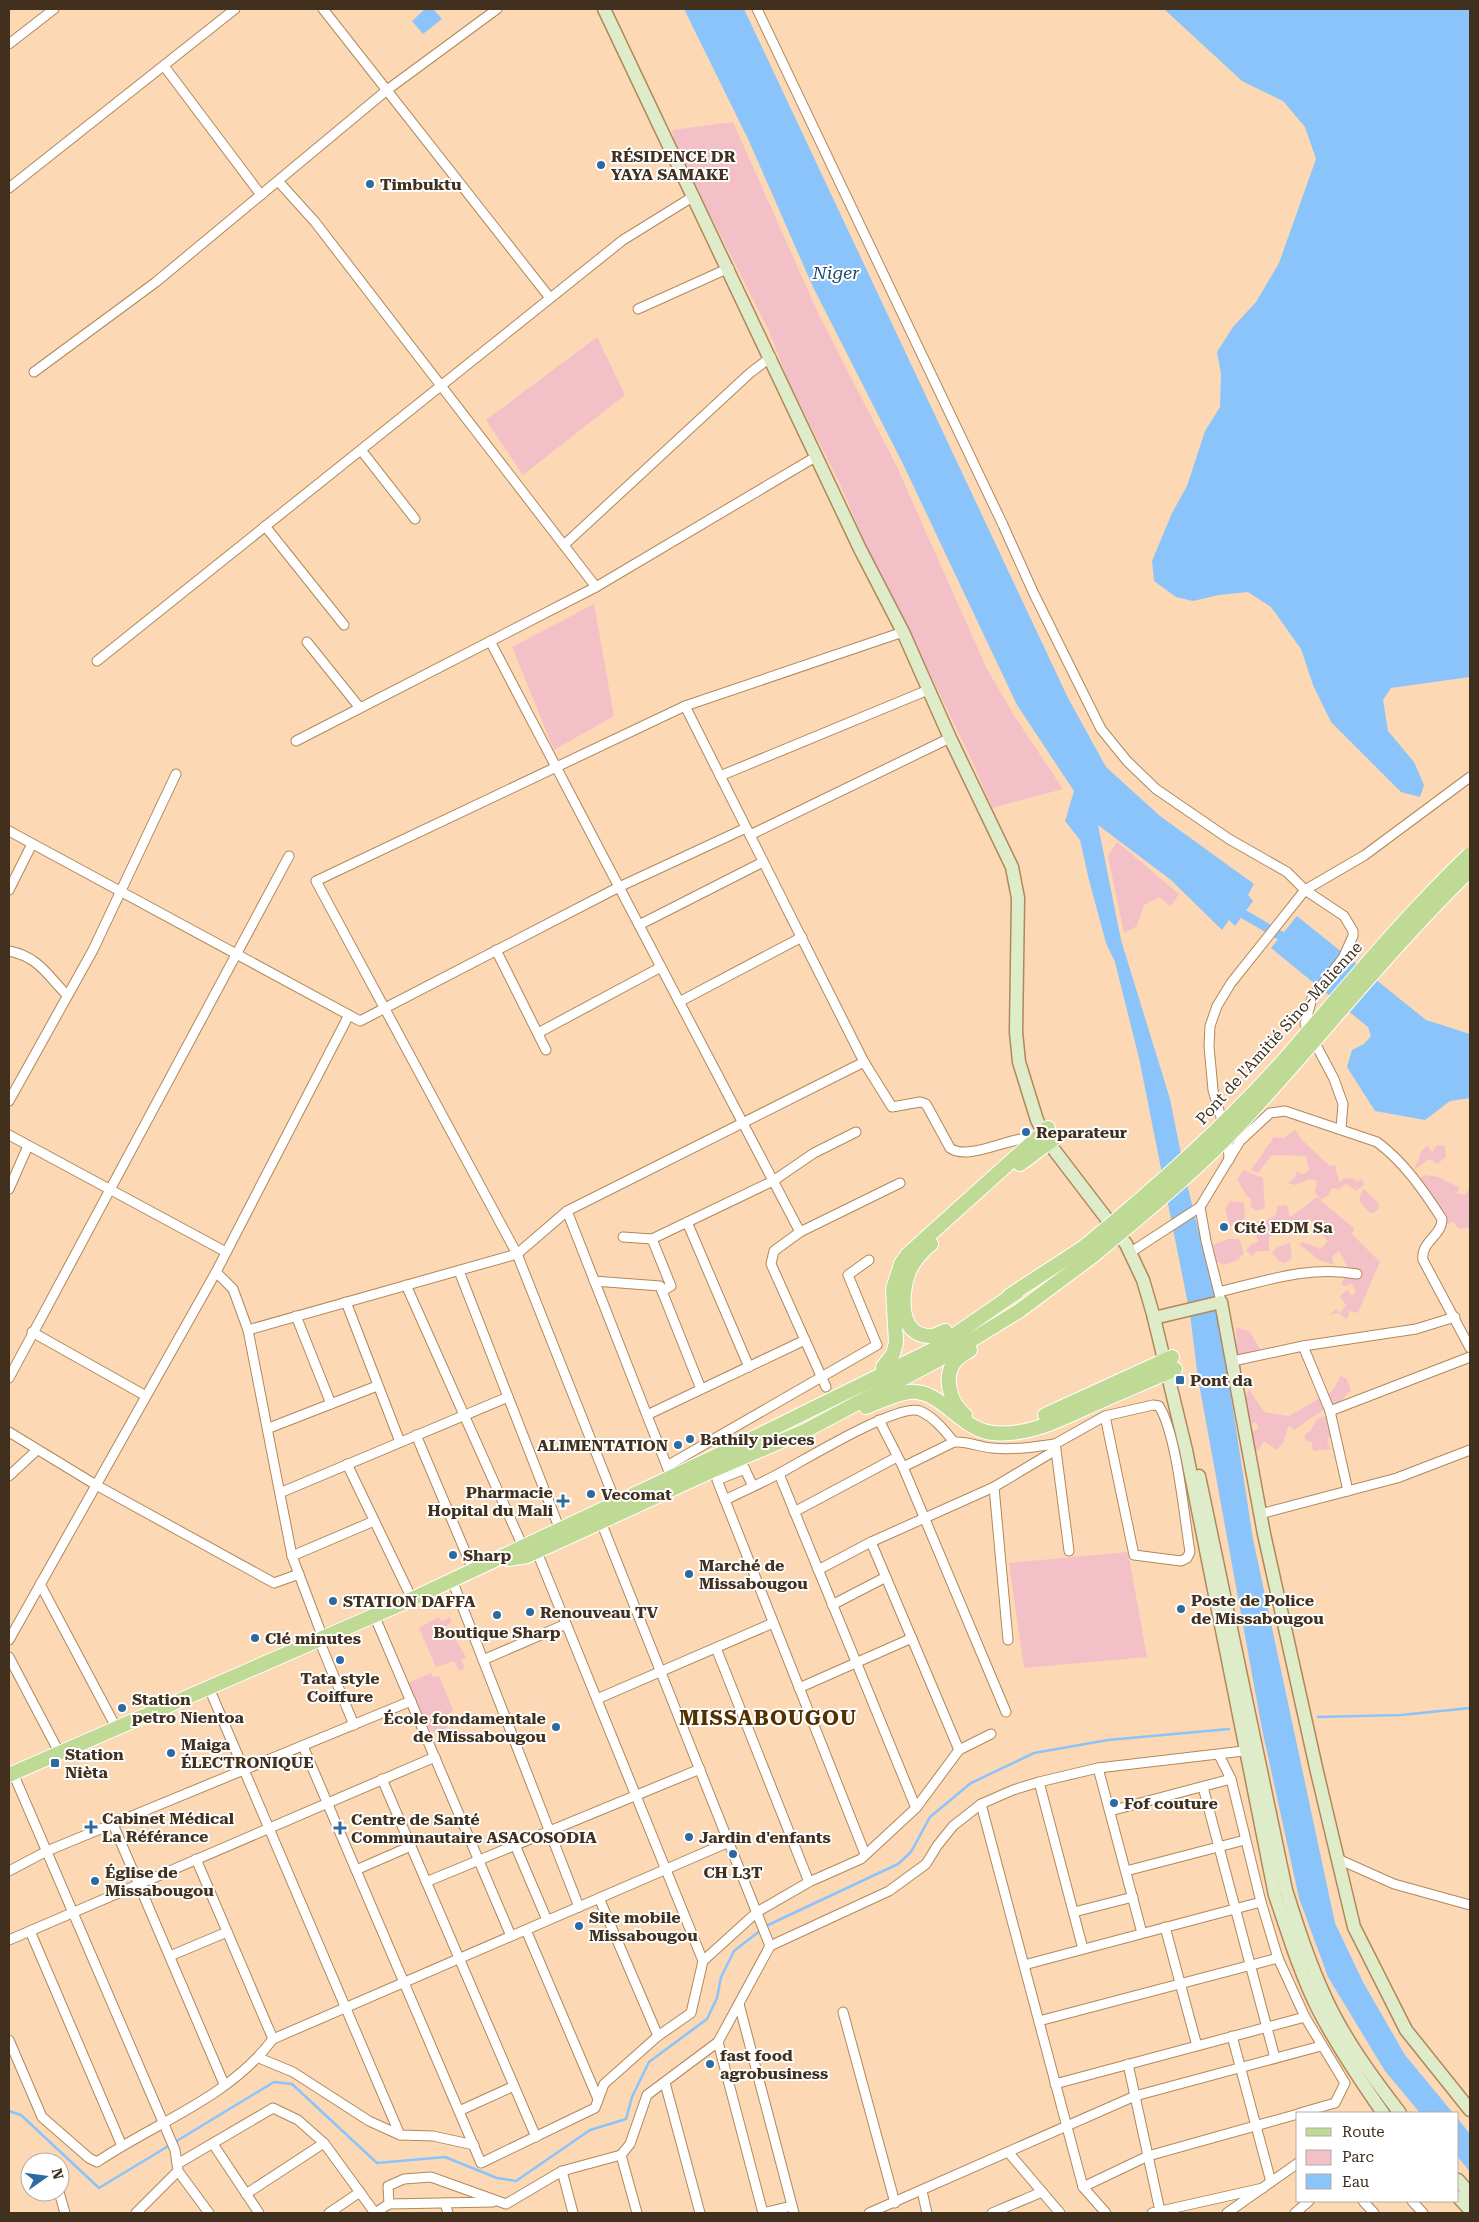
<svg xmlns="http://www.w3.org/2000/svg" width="1479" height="2222" font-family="'Roboto Serif',serif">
	<rect width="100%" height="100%" fill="#fcd9b4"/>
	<g fill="#f3c0c8">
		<path d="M733,122L819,315L897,467L987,669L1015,717L1063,789L992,808L973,763L902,616L877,570L839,482L788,381L769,331L675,145L672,130Z"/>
		<path d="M597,337L625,395L523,475L486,420Z"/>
		<path d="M594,604L614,716L554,750L512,647Z"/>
		<path d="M1117,842L1179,894L1171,906L1159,897L1144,905L1137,926L1124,933L1108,856Z"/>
		<path d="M1295,1130L1303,1141L1330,1166L1335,1165L1339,1182L1346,1178L1355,1179L1357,1182L1362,1179L1364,1184L1357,1191L1346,1184L1339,1189L1332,1188L1328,1196L1320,1200L1354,1228L1352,1234L1380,1262L1358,1313L1350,1311L1347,1319L1338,1313L1329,1315L1336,1309L1340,1313L1346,1305L1340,1296L1347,1290L1352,1296L1356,1291L1351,1284L1344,1286L1341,1283L1350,1271L1339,1251L1332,1257L1334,1265L1319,1260L1299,1244L1304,1242L1321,1249L1328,1241L1309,1218L1300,1227L1289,1229L1269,1237V1251H1258L1251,1256L1246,1250L1252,1244L1259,1241L1251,1228L1257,1222L1265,1221L1276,1215L1277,1206L1287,1205L1290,1217L1317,1197L1320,1199L1315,1192L1317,1181L1309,1179L1295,1185L1288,1183L1295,1177L1296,1172L1304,1174L1309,1170L1306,1156L1272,1155L1258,1173L1251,1170L1274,1137L1284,1138Z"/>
		<path d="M1437,1145L1445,1146L1446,1157L1437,1164L1429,1159L1414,1170L1422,1150L1427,1146L1432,1152Z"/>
		<path d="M1244,1170L1263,1178L1265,1208L1256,1211L1250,1206L1251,1199L1246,1195L1237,1179Z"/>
		<path d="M1425,1175L1439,1177L1460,1188L1457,1193L1465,1195L1470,1187V1228L1459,1229L1453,1222L1447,1224L1442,1210L1417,1181Z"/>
		<path d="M1364,1189L1378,1203L1379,1208L1374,1213H1370L1360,1202V1195Z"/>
		<path d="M1230,1201L1244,1203L1245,1217L1240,1224L1230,1227L1225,1209Z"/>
		<path d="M1228,1239H1239L1244,1253L1238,1260L1224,1265L1216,1261L1213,1245Z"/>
		<path d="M1290,1242L1292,1258L1285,1263L1279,1261L1272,1253L1276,1248Z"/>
		<path d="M1236,1327L1250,1332L1261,1351L1242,1356L1237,1353Z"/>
		<path d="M1341,1376L1347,1379L1351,1390L1336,1406L1326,1408L1294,1430L1289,1425L1283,1443L1277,1450L1264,1441L1258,1451L1254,1449L1251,1433L1259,1428L1256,1423L1248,1424L1244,1400L1249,1389L1264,1412L1289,1416L1332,1391Z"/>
		<path d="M1333,1413L1337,1421L1327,1442L1331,1449L1313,1451L1312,1443L1305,1440V1434L1310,1431L1317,1419Z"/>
		<path d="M1128,1552L1147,1657L1024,1668L1009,1563Z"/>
		<path d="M438,1617L442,1621L450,1617L451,1623L441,1629L449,1628L466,1657L461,1660L465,1668L459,1671L454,1661L436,1667L419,1628Z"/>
		<path d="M431,1673L433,1677L439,1676L453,1710L448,1715L450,1722L445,1729L431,1732L408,1683Z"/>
	</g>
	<g fill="#8ac4fb">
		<path d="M425,9H433L442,19L423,34L412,21Z"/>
		<path d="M684,9H744L1068,698L1106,767L1160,816L1254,884L1248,895L1253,901L1235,926L1229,920L1222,930L1171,880L1098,825L1121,940L1170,1099L1187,1184L1217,1306L1253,1539L1335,1923L1363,1982L1405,2055L1453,2113H1420L1385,2071L1328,1977L1299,1898L1262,1729L1198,1378L1190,1314L1139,1058L1115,962L1106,943L1089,880L1080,840L1065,821L1074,791L1017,705L903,464L813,287L749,141Z"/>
		<path d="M1164,9H1470V677L1391,688L1383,700L1388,731L1414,762L1424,785L1420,797L1401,792L1331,722L1313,685L1301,649L1271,607L1248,592L1219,595L1193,601L1176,597L1154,581L1152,561L1172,513L1187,486L1205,431L1220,407L1221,374L1217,352L1233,327L1256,302L1279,263L1316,159L1305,127L1283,101L1242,81Z"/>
		<path d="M1297,916L1426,1020L1470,1034V1098L1450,1101L1425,1120L1375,1111L1347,1067L1352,1050L1364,1044L1371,1036L1368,1027L1271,948Z"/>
		<path d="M1458,2119L1470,2134V2172L1458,2157Z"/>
	</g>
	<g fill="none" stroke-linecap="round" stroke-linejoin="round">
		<g stroke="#8ac4fb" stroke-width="2.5">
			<path d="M1318,1717L1401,1715L1470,1708"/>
			<path d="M766,1926L898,1864L911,1852L930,1817L971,1783L1034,1753L1108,1740L1229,1729"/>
			<path d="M9,2111L21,2115L99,2188L274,2082L292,2084L377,2163L445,2157L497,2178L516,2181L590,2130L626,2119L632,2097L649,2062L707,2019L717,1998L721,1977L734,1951L761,1930"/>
		</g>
		<path stroke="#8ac4fb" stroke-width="9" d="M1235,909L1281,936L1288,945"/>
		<g stroke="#b0885b" stroke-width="11">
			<g id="street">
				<path d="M323,9L550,298"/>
				<path d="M757,9L1003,525L1034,594L1101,729L1127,761L1156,789L1229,839L1287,872L1305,890L1344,916L1353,931V936L1343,958L1312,998L1305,1024L1334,1079L1343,1104L1341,1129"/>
				<path d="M9,44L54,9"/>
				<path d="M164,66L261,195"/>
				<path d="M278,181L315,222L596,587"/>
				<path d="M9,188L235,9"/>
				<path d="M638,309L729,268"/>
				<path d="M34,372L156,282L387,90L497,9"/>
				<path d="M361,450L415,519"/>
				<path d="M265,526L344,625"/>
				<path d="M564,545L750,373L771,357"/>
				<path d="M490,641L800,1232"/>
				<path d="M307,642L360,708"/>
				<path d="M97,661L623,240L694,196"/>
				<path d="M685,706L864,1062L892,1107L920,1102L926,1104L950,1148C969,1162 1012,1135 1036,1138"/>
				<path d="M296,741L596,587L817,456"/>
				<path d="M720,776L928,690"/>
				<path d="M9,831L360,1021L619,887L746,828"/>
				<path d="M750,835L950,738"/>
				<path d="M9,890L32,844"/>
				<path d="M639,925L763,862"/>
				<path d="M496,950L546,1050"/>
				<path d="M9,951C39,957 47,975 67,995"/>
				<path d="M679,1002L802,937"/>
				<path d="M538,1033L661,967"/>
				<path d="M9,1101L93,950L176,774"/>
				<path d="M9,1135L226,1252"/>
				<path d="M1229,1160L1228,1141L1213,1090L1209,1046L1210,1026L1217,1006L1231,983L1305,890L1365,855L1470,777"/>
				<path d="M9,1189L28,1146"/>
				<path d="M1200,1207L1206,1241L1220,1297"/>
				<path d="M567,1211L668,1469"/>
				<path d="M687,1222L749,1367"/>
				<path d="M623,1237L652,1239L773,1181L814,1153L856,1132"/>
				<path d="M652,1239L671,1286L662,1291"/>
				<path d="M1131,1252L1200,1207L1240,1141L1270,1113L1285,1111L1377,1142C1404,1162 1424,1191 1442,1219C1442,1236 1420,1242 1423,1260L1470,1348"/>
				<path d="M459,1271L560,1530"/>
				<path d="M216,1272L233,1289L248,1330L292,1556L323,1638"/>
				<path d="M594,1281L660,1286L701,1389"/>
				<path d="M406,1285L523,1547"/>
				<path d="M1219,1292C1264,1281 1311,1265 1357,1274"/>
				<path d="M346,1302L400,1442"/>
				<path d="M296,1316L331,1404"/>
				<path d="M248,1330L517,1254L567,1211L864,1062"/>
				<path d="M32,1332L146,1396"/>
				<path d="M1303,1346L1330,1411L1348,1491"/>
				<path d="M1233,1361L1303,1346L1416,1329L1455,1317"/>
				<path d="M9,1378L289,856"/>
				<path d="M826,1387L771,1264L774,1251L800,1232L900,1183"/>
				<path d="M1330,1411L1470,1357"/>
				<path d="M647,1415L805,1340"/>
				<path d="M879,1420L903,1467L1006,1712"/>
				<path d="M269,1428L377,1386"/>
				<path d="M9,1432L96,1485L274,1583L299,1574"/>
				<path d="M416,1435L473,1570"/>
				<path d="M1056,1450L1069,1551"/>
				<path d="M347,1464L412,1599"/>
				<path d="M742,1464L753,1486"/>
				<path d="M667,1466L877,1345L848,1275L869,1260"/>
				<path d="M903,1467L954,1442"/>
				<path d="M745,1469L717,1480L865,1854"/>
				<path d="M779,1474L916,1808"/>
				<path d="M9,1476L37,1450"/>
				<path d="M994,1487L1008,1640"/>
				<path d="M282,1492L508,1397"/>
				<path d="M725,1500C743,1491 762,1483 780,1473C803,1461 899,1402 920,1411C934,1417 945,1431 954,1442C968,1441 979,1447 992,1448C1014,1450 1034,1447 1055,1444"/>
				<path d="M616,1503L517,1254L316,881L685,706L903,632"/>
				<path d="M794,1512L897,1457"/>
				<path d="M1260,1514L1397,1478L1470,1450"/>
				<path d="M601,1522L770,1946"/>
				<path d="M871,1542L959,1750"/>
				<path d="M537,1552L703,1961"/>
				<path d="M292,1556L374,1521"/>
				<path d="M818,1570L871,1542L994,1487L1056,1450L1055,1444L1105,1416L1153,1405L1159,1406C1177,1435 1184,1516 1190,1552L1187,1558L1181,1561L1134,1555L1105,1416"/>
				<path d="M452,1580L579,1907"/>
				<path d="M40,1584L117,1729"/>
				<path d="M832,1605L886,1577"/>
				<path d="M374,1615L511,1936"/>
				<path d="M9,1640L216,1272L349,1015"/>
				<path d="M319,1640L354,1725"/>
				<path d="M716,1648L809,1882"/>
				<path d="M9,1657L60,1754"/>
				<path d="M483,1660L566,1624"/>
				<path d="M209,1688L400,2135"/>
				<path d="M799,1688L912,1638"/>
				<path d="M597,1699L773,1623"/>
				<path d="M303,1746L481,2163L595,2108L604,2084L658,2036L691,2013L703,1961L757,1912L809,1882L861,1859L916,1808L959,1750L991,1734"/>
				<path d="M1219,1755L1231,1779L1261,1902L1278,1958L1305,2017L1345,2083L1335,2103L1300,2113"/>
				<path d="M1098,1768L1142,1933"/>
				<path d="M13,1773L175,2150L178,2171L136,2213"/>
				<path d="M382,1779L536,2137"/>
				<path d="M1039,1782L1083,1949"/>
				<path d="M1203,1787L1275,2058"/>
				<path d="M981,1804L1083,2187L1106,2213"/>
				<path d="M1110,1811L1231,1779"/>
				<path d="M113,1824L224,2084"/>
				<path d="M515,1845L547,1920"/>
				<path d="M196,1859L273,2039"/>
				<path d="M1338,1859L1394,1884L1470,1905"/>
				<path d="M356,1870L411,1846"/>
				<path d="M9,1871L47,1851L411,1701"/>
				<path d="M1126,1871L1245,1840"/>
				<path d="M426,1882L700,1769"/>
				<path d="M599,1898L658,2036"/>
				<path d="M1074,1912L1133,1897"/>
				<path d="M1165,1927L1197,2046"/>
				<path d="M526,1930L598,2099"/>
				<path d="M30,1931L122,2146"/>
				<path d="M9,1940L435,1757"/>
				<path d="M170,1956L227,1932"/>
				<path d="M1024,1965L1261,1902"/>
				<path d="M739,2004L794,2213"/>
				<path d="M843,2012L895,2203"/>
				<path d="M1039,2021L1278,1958"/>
				<path d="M1232,2036L1271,2182"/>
				<path d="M9,2040L42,2117L89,2158L97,2162C156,2122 229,2098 273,2039L729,1842"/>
				<path d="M718,2042L763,2213L792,2206"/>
				<path d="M259,2058L293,2072L369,2121L400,2135L433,2136L474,2145"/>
				<path d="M1128,2064L1160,2211"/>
				<path d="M665,2083L700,2213"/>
				<path d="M1055,2084L1305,2017"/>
				<path d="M459,2111L514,2086"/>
				<path d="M213,2144L259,2213"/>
				<path d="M1009,2153L1060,2213"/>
				<path d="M621,2155L637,2213"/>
				<path d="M179,2163L273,2108L298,2120L324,2143L375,2213"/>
				<path d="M178,2171L209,2213"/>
				<path d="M562,2171L573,2213"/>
				<path d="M1083,2187L1148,2156L1298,2114"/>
				<path d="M922,2191L927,2213"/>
				<path d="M59,2192L65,2213"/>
				<path d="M246,2194L324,2143"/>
				<path d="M1363,2201L1374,2213"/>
				<path d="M1412,2201L1423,2213"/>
				<path d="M445,2203L448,2213"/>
				<path d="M389,2204L388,2186L404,2179L431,2177L506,2204L562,2171L621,2155L630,2144L647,2095L718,2042L770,1946L889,1891L926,1864L937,1846L953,1826L981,1804L1013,1790L1039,1782L1098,1768L1252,1750"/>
				<path d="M329,2213L360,2192"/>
				<path d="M375,2213L389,2204L493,2202"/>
				<path d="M869,2213L1135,2096L1321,2046"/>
				<path d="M992,2213L1042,2192"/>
				<path d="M1152,2213L1263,2188"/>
				<path d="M1227,2213L1298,2163"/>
				<path d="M1295,2213L1309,2201"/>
			</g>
		</g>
		<g stroke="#b0885b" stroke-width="15">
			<g id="secondary">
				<path d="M604,9L860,549L903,632L950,738L1012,867L1018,898L1016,1032L1019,1062L1037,1120L1048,1142L1126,1244L1143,1280L1153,1314L1186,1450L1275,1895C1288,1933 1300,1973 1318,2009C1337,2046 1360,2080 1383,2113"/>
				<path d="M1154,1318L1221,1302L1264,1534L1317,1772L1354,1927L1406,2030L1470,2110"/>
				<path d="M1199,1476L1286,1890C1298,1928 1310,1965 1327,2001C1346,2041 1373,2078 1400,2113"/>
				<path d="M1458,2180L1470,2194"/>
				<path d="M1458,2197L1470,2210"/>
			</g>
		</g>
		<g stroke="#fff" stroke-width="16">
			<g id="primary">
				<path d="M1020,1164L1055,1138"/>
				<path d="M931,1244C922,1251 912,1263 908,1274C901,1294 898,1337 931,1336C935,1336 941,1333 945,1331"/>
				<path d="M1009,1296L1084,1247"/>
				<path d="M883,1367L893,1354L896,1343L893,1289L901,1264L907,1255L1048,1128"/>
				<path d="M866,1407C879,1402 894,1394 909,1392C942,1389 960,1430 993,1433C1031,1437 1067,1416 1101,1401C1126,1390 1151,1380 1175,1369"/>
				<path d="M965,1415C950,1403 942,1376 956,1360C959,1356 966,1353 970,1350"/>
				<path d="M1045,1415L1172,1357"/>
				<path d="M508,1559L527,1556L716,1469L805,1431L947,1355L1019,1311L1094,1255"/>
				<path d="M9,1775L412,1599L735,1447L934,1349L1017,1292"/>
			</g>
		</g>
		<use href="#street" stroke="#fff" stroke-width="9"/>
		<use href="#secondary" stroke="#deecca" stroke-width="12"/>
		<use href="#primary" stroke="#beda94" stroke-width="14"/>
		<g stroke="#fff" stroke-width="16" stroke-linecap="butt">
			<g id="primary-bridge">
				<path d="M1084,1247C1157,1187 1228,1124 1290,1053C1349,985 1405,916 1470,854"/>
				<path d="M1094,1255C1144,1213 1196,1171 1241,1123C1318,1040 1388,950 1470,870"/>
			</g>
		</g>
		<use href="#primary-bridge" stroke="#beda94" stroke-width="14"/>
	</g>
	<g fill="#2c6ba2" stroke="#fff" stroke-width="2">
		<circle cx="601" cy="165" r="5"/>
		<circle cx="370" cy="184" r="5"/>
		<circle cx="1026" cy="1132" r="5"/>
		<circle cx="1224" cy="1227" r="5"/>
		<rect x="1175" y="1375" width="10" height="10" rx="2.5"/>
		<circle cx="690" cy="1439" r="5"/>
		<circle cx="678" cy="1445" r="5"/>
		<circle cx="591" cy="1494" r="5"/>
		<path d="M560.5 1493.5h5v5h5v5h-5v5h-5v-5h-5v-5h5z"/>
		<circle cx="453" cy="1555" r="5"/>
		<circle cx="689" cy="1574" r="5"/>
		<circle cx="333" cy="1601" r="5"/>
		<circle cx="1181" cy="1609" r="5"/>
		<circle cx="530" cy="1612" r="5"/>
		<circle cx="497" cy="1615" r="5"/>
		<circle cx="255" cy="1638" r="5"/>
		<circle cx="340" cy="1660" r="5"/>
		<circle cx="122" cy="1708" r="5"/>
		<circle cx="556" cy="1727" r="5"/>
		<circle cx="171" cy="1753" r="5"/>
		<rect x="50" y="1758" width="10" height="10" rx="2.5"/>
		<circle cx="1114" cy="1803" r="5"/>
		<path d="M88.5 1819.5h5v5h5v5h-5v5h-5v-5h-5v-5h5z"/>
		<path d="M337.5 1820.5h5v5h5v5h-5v5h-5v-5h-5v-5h5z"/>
		<circle cx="689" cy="1837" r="5"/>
		<circle cx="733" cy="1854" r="5"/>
		<circle cx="95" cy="1881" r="5"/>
		<circle cx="579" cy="1926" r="5"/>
		<circle cx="710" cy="2064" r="5"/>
	</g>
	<g text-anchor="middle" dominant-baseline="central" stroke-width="4" stroke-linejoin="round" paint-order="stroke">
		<g font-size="16" font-weight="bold" fill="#41301e" stroke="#fff" text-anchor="start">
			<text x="611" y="156">RÉSIDENCE DR<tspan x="611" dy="18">YAYA SAMAKE</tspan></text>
			<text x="380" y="184">Timbuktu</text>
			<text x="1036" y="1132">Reparateur</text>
			<text x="1234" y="1227">Cité EDM Sa</text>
			<text x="1190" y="1380">Pont da</text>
			<text x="700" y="1439">Bathily pieces</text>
			<text x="668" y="1445" text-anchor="end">ALIMENTATION</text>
			<text x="553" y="1492" text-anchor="end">Pharmacie<tspan x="553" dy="18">Hopital du Mali</tspan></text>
			<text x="601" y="1494">Vecomat</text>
			<text x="463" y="1555">Sharp</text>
			<text x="699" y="1565">Marché de<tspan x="699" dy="18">Missabougou</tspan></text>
			<text x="1191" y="1600">Poste de Police<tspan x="1191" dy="18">de Missabougou</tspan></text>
			<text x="343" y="1601">STATION DAFFA</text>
			<text x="540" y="1612">Renouveau TV</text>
			<text x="497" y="1632" text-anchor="middle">Boutique Sharp</text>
			<text x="265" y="1638">Clé minutes</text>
			<text x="340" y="1678" text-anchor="middle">Tata style<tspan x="340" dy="18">Coiffure</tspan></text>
			<text x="132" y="1699">Station<tspan x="132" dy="18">petro Nientoa</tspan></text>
			<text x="546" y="1718" text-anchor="end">École fondamentale<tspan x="546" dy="18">de Missabougou</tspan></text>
			<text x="181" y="1744">Maiga<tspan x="181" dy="18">ÉLECTRONIQUE</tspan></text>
			<text x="65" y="1754">Station<tspan x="65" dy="18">Nièta</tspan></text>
			<text x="1124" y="1803">Fof couture</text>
			<text x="102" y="1818">Cabinet Médical<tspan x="102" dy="18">La Référance</tspan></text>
			<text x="351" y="1819">Centre de Santé<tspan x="351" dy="18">Communautaire ASACOSODIA</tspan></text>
			<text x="699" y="1837">Jardin d'enfants</text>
			<text x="105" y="1872">Église de<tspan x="105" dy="18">Missabougou</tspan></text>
			<text x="733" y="1872" text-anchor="middle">CH L3T</text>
			<text x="589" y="1917">Site mobile<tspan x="589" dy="18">Missabougou</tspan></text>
			<text x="720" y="2055">fast food<tspan x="720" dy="18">agrobusiness</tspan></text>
		</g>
		<g font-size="16" fill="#41301e" stroke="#fff">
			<text transform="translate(1279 1033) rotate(-48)">Pont de l'Amitié Sino-Malienne</text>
		</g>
		<g font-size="18" font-style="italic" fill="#214a6f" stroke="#fff">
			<text x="836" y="272">Niger</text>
		</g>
		<g font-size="21" font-weight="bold" letter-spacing="1" fill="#533000" stroke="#fff">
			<text x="768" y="1718">MISSABOUGOU</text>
		</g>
	</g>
	<rect width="1479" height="2222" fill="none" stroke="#41301e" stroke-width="20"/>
	<rect x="1296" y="2112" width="162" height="90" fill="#ffffff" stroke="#b3aca5"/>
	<rect x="1306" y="2128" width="25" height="8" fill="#beda94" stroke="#b3aca5"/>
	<text x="1342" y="2137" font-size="15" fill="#41301e">Route</text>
	<rect x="1306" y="2150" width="25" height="15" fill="#f3c0c8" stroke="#b3aca5"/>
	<text x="1342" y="2162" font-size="15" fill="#41301e">Parc</text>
	<rect x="1306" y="2174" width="25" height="15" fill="#8ac4fb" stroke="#b3aca5"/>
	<text x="1342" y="2187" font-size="15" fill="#41301e">Eau</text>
	<g transform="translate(45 2177) rotate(76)"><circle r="24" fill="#ffffff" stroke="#b3aca5"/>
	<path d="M0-4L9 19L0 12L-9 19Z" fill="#2c6ba2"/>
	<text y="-8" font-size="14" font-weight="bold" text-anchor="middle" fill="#41301e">N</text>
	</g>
</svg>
